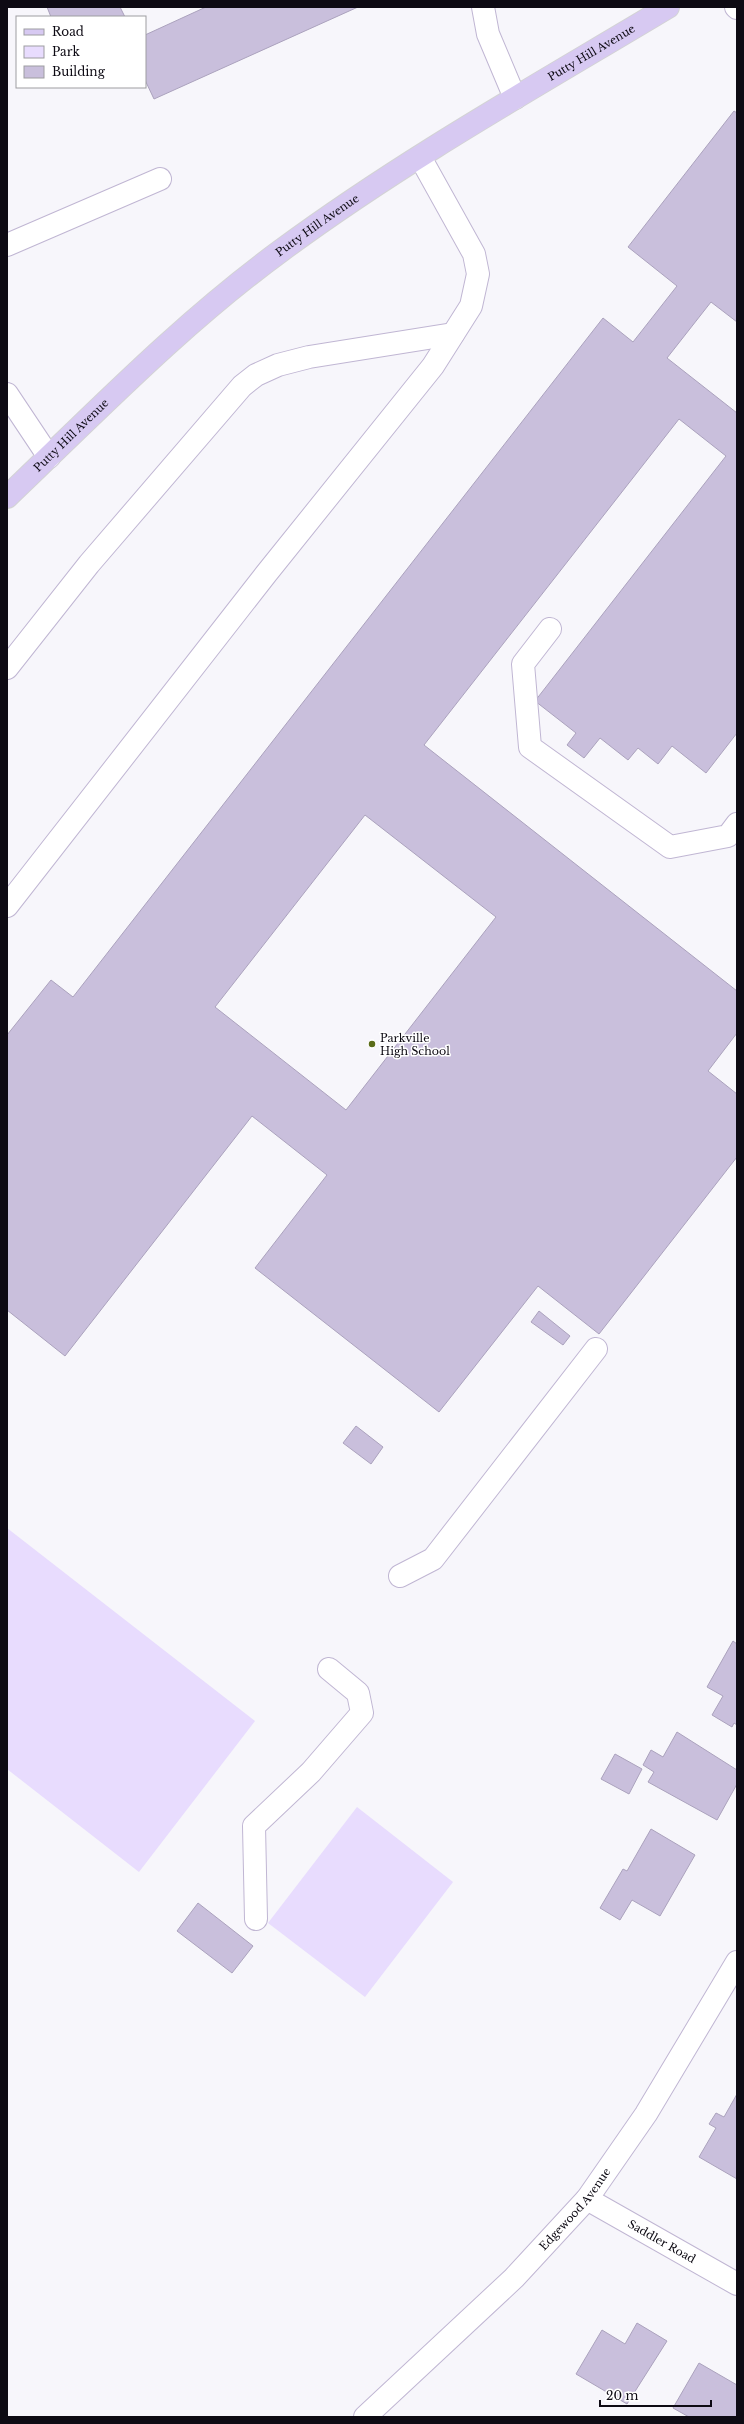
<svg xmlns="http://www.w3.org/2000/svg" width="744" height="2424" font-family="'Libre Baskerville',serif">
	<rect width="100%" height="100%" fill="#f7f6fb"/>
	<g fill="#e8dcfe">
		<path d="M7,1528L255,1721L139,1872L7,1769Z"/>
		<path d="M357,1807L453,1882L365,1997L268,1923Z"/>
	</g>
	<g fill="#c9bfdc" stroke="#aba2bd" fill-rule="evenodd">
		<path d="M47,7H120L125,17H51Z"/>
		<path d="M206,7H358L154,99L145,80V35Z"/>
		<path d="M734,111L737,113V322L711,302L667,358L737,413V733L706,773L672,746L658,764L638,748L628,760L600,738L584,758L567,745L576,733L535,701L726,456L679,419L424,745L737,991V1033L708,1071L737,1094V1157L599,1334L538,1286L439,1412L255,1268L327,1175L252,1116L65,1356L7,1310V1035L51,980L73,997L603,318L633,342L677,286L628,247ZM365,815L496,917L346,1110L215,1007Z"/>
		<path d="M539,1311L570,1336L563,1345L531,1322Z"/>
		<path d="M356,1426L383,1447L371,1464L343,1443Z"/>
		<path d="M733,1641L737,1644V1725L734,1723L732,1727L712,1715L723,1696L707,1687Z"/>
		<path d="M677,1732L737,1770V1784L717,1820L648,1782L654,1772L643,1765L651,1750L663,1757Z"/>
		<path d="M615,1754L642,1769L629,1794L601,1779Z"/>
		<path d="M651,1829L695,1855L660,1916L632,1900L620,1920L600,1908L623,1869L627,1871Z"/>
		<path d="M198,1903L253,1946L232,1973L177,1931Z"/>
		<path d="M737,2094V2179L699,2157L716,2128L709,2124L716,2113L724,2117Z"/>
		<path d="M637,2323L667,2341L627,2404L576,2374L602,2330L625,2344Z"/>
		<path d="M699,2363L737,2385V2417H689L673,2408Z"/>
	</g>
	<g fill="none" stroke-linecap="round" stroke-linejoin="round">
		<g stroke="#c0b6d3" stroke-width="24">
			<g id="minor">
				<path d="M483,7L488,34L515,98"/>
				<path d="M736,7L737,8"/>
				<path d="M7,245L160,179"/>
				<path d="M7,394L49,457"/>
				<path d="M550,629L523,664L530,747L670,847L728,836L737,824"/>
				<path d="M7,668L89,564L242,386L256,375L278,365L309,357L453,334"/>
				<path d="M7,906L266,574L433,366L471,306L478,274L474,254L420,157"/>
				<path d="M400,1576L433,1559L596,1349"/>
				<path d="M256,1919L254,1826L311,1772L362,1713L358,1693L329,1669"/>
				<path id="s1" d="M587,2199L737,2284"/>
				<path id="s2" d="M365,2417L514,2278L587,2199L646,2114L737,1962"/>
			</g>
		</g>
		<g stroke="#d3d3d5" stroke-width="24">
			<g id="major">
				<path id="s3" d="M7,497C96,412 182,323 282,250C404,160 538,85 668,7"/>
			</g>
		</g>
		<use href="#minor" stroke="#fff" stroke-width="22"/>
		<use href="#major" stroke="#d7c9f2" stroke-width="22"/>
	</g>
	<circle fill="#5a6c18" stroke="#fff" stroke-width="1.5" cx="372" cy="1044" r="4"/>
	<g text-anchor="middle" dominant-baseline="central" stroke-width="3" stroke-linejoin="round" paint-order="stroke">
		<g font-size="11" fill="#0d0a13" stroke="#fff">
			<text stroke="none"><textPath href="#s3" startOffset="737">Putty Hill Avenue</textPath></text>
			<text stroke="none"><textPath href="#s3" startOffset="413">Putty Hill Avenue</textPath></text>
			<text stroke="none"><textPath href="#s3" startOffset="89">Putty Hill Avenue</textPath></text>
			<text stroke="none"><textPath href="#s2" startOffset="296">Edgewood Avenue</textPath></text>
			<text stroke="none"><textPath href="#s1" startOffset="86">Saddler Road</textPath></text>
		</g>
		<g font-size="11" fill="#0d0a13" stroke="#fff" text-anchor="start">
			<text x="380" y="1038">Parkville<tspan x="380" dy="13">High School</tspan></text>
		</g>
	</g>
	<rect width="744" height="2424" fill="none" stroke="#0d0a13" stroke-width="16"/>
	<rect x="16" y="16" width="130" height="72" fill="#ffffff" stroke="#9e9da1"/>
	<rect x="24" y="29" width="20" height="6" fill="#d7c9f2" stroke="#9e9da1"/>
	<text x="52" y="36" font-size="12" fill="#0d0a13">Road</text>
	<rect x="24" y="46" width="20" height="12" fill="#e8dcfe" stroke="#9e9da1"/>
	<text x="52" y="56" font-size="12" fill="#0d0a13">Park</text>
	<rect x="24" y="66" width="20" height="12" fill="#c9bfdc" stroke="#9e9da1"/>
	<text x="52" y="76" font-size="12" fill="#0d0a13">Building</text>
	<path d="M600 2400v6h111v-6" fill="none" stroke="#0d0a13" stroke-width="2"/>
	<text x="606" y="2400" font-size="12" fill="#0d0a13" stroke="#ffffff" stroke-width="3" paint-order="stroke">20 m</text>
</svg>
